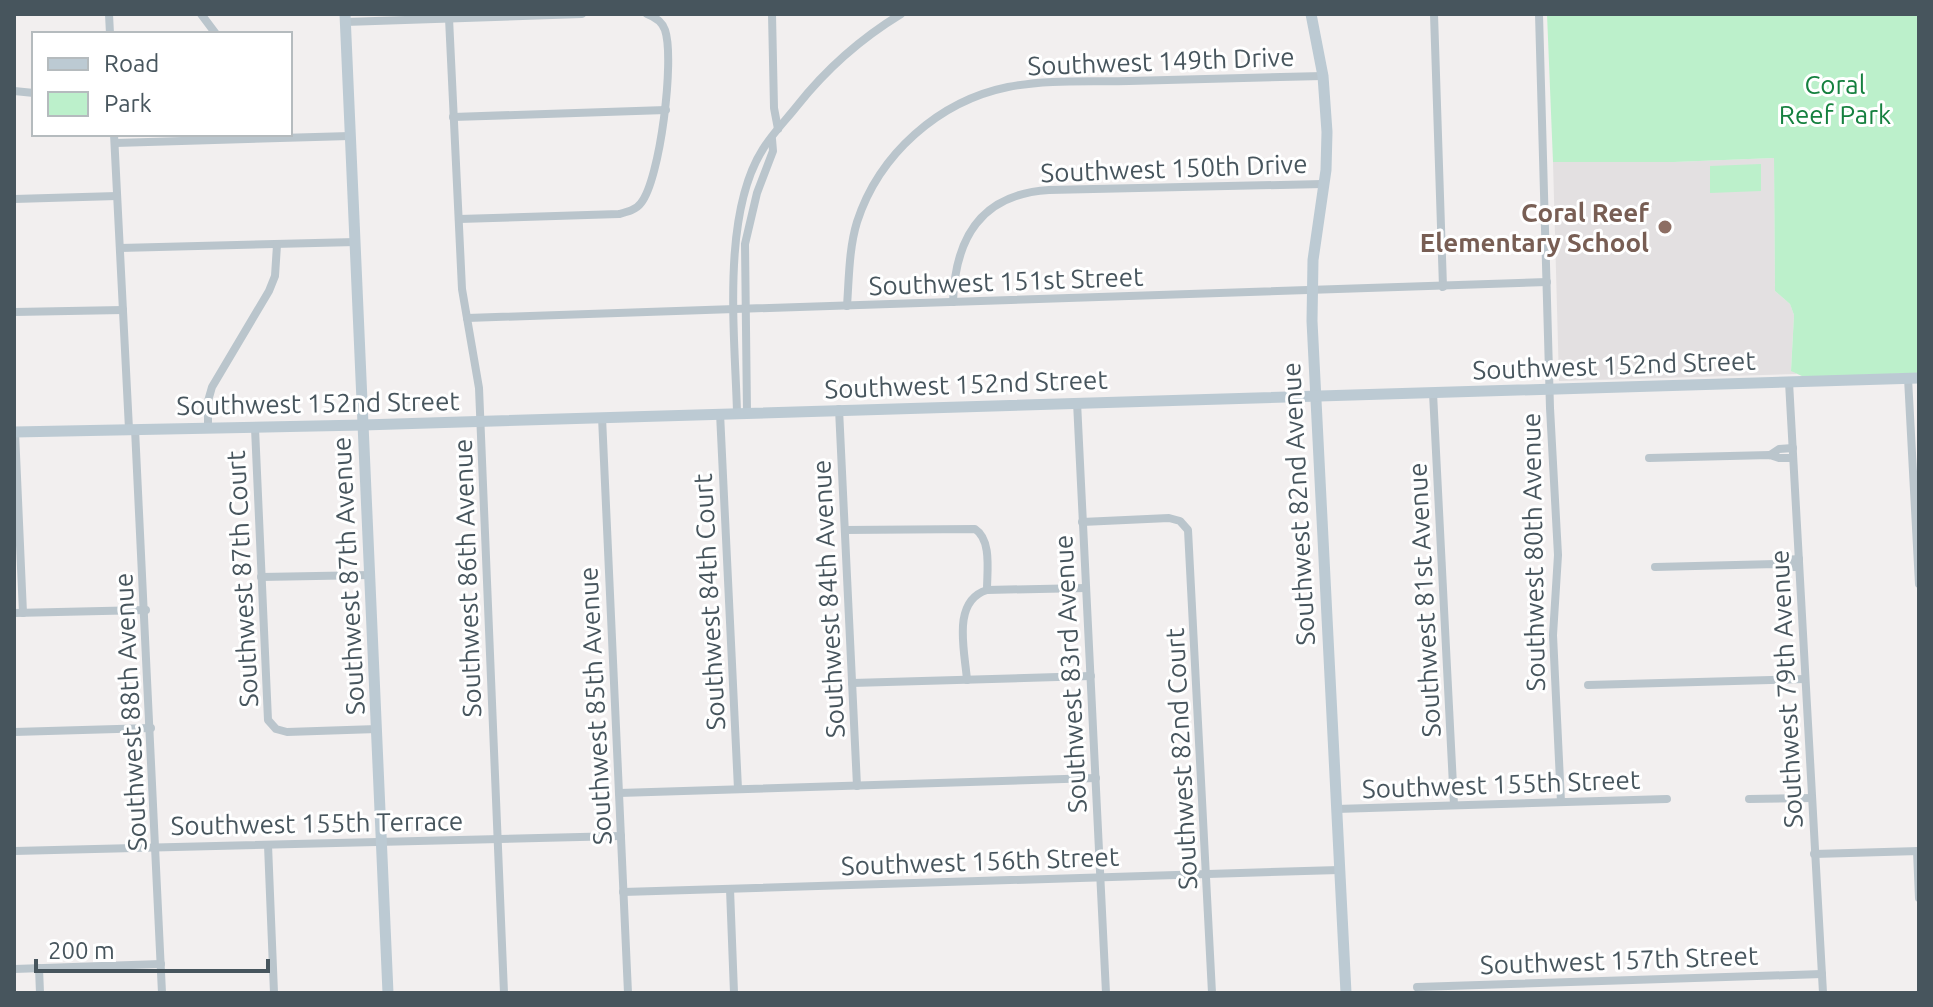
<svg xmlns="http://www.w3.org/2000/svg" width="1933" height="1007" font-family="Ubuntu,sans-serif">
	<rect width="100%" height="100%" fill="#f2efef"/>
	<path fill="#e3e0e1" d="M1774,158L1775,291L1790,304L1794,315L1791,370L1797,374L1559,381L1553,162H1674Z"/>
	<g fill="#bcf0cb">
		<path d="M1547,14H1919V373L1804,377L1791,371L1794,315L1790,304L1775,291L1774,158L1674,162H1553Z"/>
		<path d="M1761,164V191L1710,193V166Z"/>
	</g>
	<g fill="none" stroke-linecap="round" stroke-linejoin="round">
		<g stroke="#bac5cc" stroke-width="8">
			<path d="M109,14L110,34"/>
			<path d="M201,14L216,34"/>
			<path d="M772,14L774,108L778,129"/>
			<path d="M1434,14L1443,287"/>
			<path d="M1539,14L1550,408L1558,555L1553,635L1561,802"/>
			<path d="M449,18L462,289L479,388L504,993"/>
			<path d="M345,22L582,14"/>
			<path d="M14,91L34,93"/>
			<path d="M453,117L666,110"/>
			<path d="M114,134L129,429"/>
			<path d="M115,143L350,136"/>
			<path d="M14,199L117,196"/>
			<path d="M459,219L619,214C627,212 636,210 641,203C660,180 675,59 665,30C662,21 655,17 647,14"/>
			<path d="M120,248L356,242"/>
			<path d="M953,302C955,238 981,194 1049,190L1323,184"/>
			<path d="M847,306C849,278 849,248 857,222C879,154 939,101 1008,87C1048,79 1089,82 1129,81C1194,79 1259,78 1323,76"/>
			<path d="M14,312L123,310"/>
			<path d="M467,318L1547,282"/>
			<path d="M1908,378L1919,584"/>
			<path d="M1789,382L1823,993"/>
			<path d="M1433,393L1454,805"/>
			<path d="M1077,402L1106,993"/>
			<path d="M839,409L857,786"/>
			<path d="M737,412C735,336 721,215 763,149C772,134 786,120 797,106C827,68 860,39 901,14"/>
			<path d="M747,412L745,244L757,193L773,151L772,139"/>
			<path d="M720,413L738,789"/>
			<path d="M602,417L628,993"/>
			<path d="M255,428L268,720L276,729L287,732L377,729"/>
			<path d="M135,429L162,993"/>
			<path d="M208,429V401L212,387L269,291L275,276L277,245"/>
			<path d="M15,432L23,613"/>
			<path d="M1770,455L1779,449L1793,448"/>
			<path d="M1649,458L1770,455L1779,458H1793"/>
			<path d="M1082,522L1169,518L1180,521L1188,530L1212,993"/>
			<path d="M845,530L975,529C992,540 987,571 987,590"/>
			<path d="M1776,564L1784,560L1799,559"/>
			<path d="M1655,567L1776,564L1783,567H1799"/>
			<path d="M261,577L371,575"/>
			<path d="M14,613L146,610"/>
			<path d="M967,680C965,652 951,601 987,590L1086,588"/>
			<path d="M852,683L1091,676"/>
			<path d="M1588,685L1805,679"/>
			<path d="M14,732L151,728"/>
			<path d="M619,793L1096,778"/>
			<path d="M1749,799L1812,798"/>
			<path d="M1336,809L1667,799"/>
			<path d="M268,845L274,993"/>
			<path d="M14,851L621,836"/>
			<path d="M1917,851L1919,898"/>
			<path d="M1814,854L1919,851"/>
			<path d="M730,889L734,993"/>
			<path d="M623,892L1339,870"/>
			<path d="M39,968L40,993"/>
			<path d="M14,969L161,964"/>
			<path d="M1417,987L1822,974"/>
		</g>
		<g stroke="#bccad3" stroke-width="11">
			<path d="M345,14L388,993"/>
			<path d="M1311,14L1323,76L1327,132L1326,170L1313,260L1312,321L1346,993"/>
			<path d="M14,432L363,425L1919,378"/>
		</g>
	</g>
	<circle fill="#8d6e63" stroke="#fff" stroke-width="3" cx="1665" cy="227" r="8"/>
	<g text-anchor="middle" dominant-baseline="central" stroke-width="6" stroke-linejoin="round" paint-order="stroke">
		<g font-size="26" fill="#47555d" stroke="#fff">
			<text transform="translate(1161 61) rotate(-2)">Southwest 149th Drive</text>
			<text transform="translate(1174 168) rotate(-2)">Southwest 150th Drive</text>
			<text transform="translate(1006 281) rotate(-2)">Southwest 151st Street</text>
			<text transform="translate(1614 365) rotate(-2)">Southwest 152nd Street</text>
			<text transform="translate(966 384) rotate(-2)">Southwest 152nd Street</text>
			<text transform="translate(318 403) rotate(-1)">Southwest 152nd Street</text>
			<text transform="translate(1298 504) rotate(-93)">Southwest 82nd Avenue</text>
			<text transform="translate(1533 552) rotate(-91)">Southwest 80th Avenue</text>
			<text transform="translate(348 576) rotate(-93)">Southwest 87th Avenue</text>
			<text transform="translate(467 578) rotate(-92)">Southwest 86th Avenue</text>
			<text transform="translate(242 579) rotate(-93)">Southwest 87th Court</text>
			<text transform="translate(828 599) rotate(-93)">Southwest 84th Avenue</text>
			<text transform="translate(1424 600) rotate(-93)">Southwest 81st Avenue</text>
			<text transform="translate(709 602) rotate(-93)">Southwest 84th Court</text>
			<text transform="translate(1070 674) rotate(-93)">Southwest 83rd Avenue</text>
			<text transform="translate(1786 689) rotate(-93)">Southwest 79th Avenue</text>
			<text transform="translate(595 706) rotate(-93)">Southwest 85th Avenue</text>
			<text transform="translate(130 712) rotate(-93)">Southwest 88th Avenue</text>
			<text transform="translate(1181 759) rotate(-93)">Southwest 82nd Court</text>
			<text transform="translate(1501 784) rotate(-2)">Southwest 155th Street</text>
			<text transform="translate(317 823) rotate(-1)">Southwest 155th Terrace</text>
			<text transform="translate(980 861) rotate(-2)">Southwest 156th Street</text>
			<text transform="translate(1619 960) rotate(-2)">Southwest 157th Street</text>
		</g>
		<g font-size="26" fill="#15803f" stroke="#fff">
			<text x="1835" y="84">Coral<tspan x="1835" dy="30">Reef Park</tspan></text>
		</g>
		<g font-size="26" font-weight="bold" fill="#785e54" stroke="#fff" text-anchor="end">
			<text x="1649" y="212">Coral Reef<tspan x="1649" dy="30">Elementary School</tspan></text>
		</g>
	</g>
	<rect width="1933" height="1007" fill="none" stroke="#47555d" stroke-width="32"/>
	<rect x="32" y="32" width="260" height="104" fill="#ffffff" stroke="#b5bbbe" stroke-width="2"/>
	<rect x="48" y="58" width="40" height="12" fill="#bccad3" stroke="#b5bbbe" stroke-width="2"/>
	<text x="104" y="72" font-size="24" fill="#47555d">Road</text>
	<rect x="48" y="92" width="40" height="24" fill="#bcf0cb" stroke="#b5bbbe" stroke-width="2"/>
	<text x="104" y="112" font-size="24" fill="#47555d">Park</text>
	<path d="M36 959v12h232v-12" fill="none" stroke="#47555d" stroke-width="4"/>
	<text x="48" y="959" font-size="24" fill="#47555d" stroke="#ffffff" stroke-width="6" paint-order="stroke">200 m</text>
</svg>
